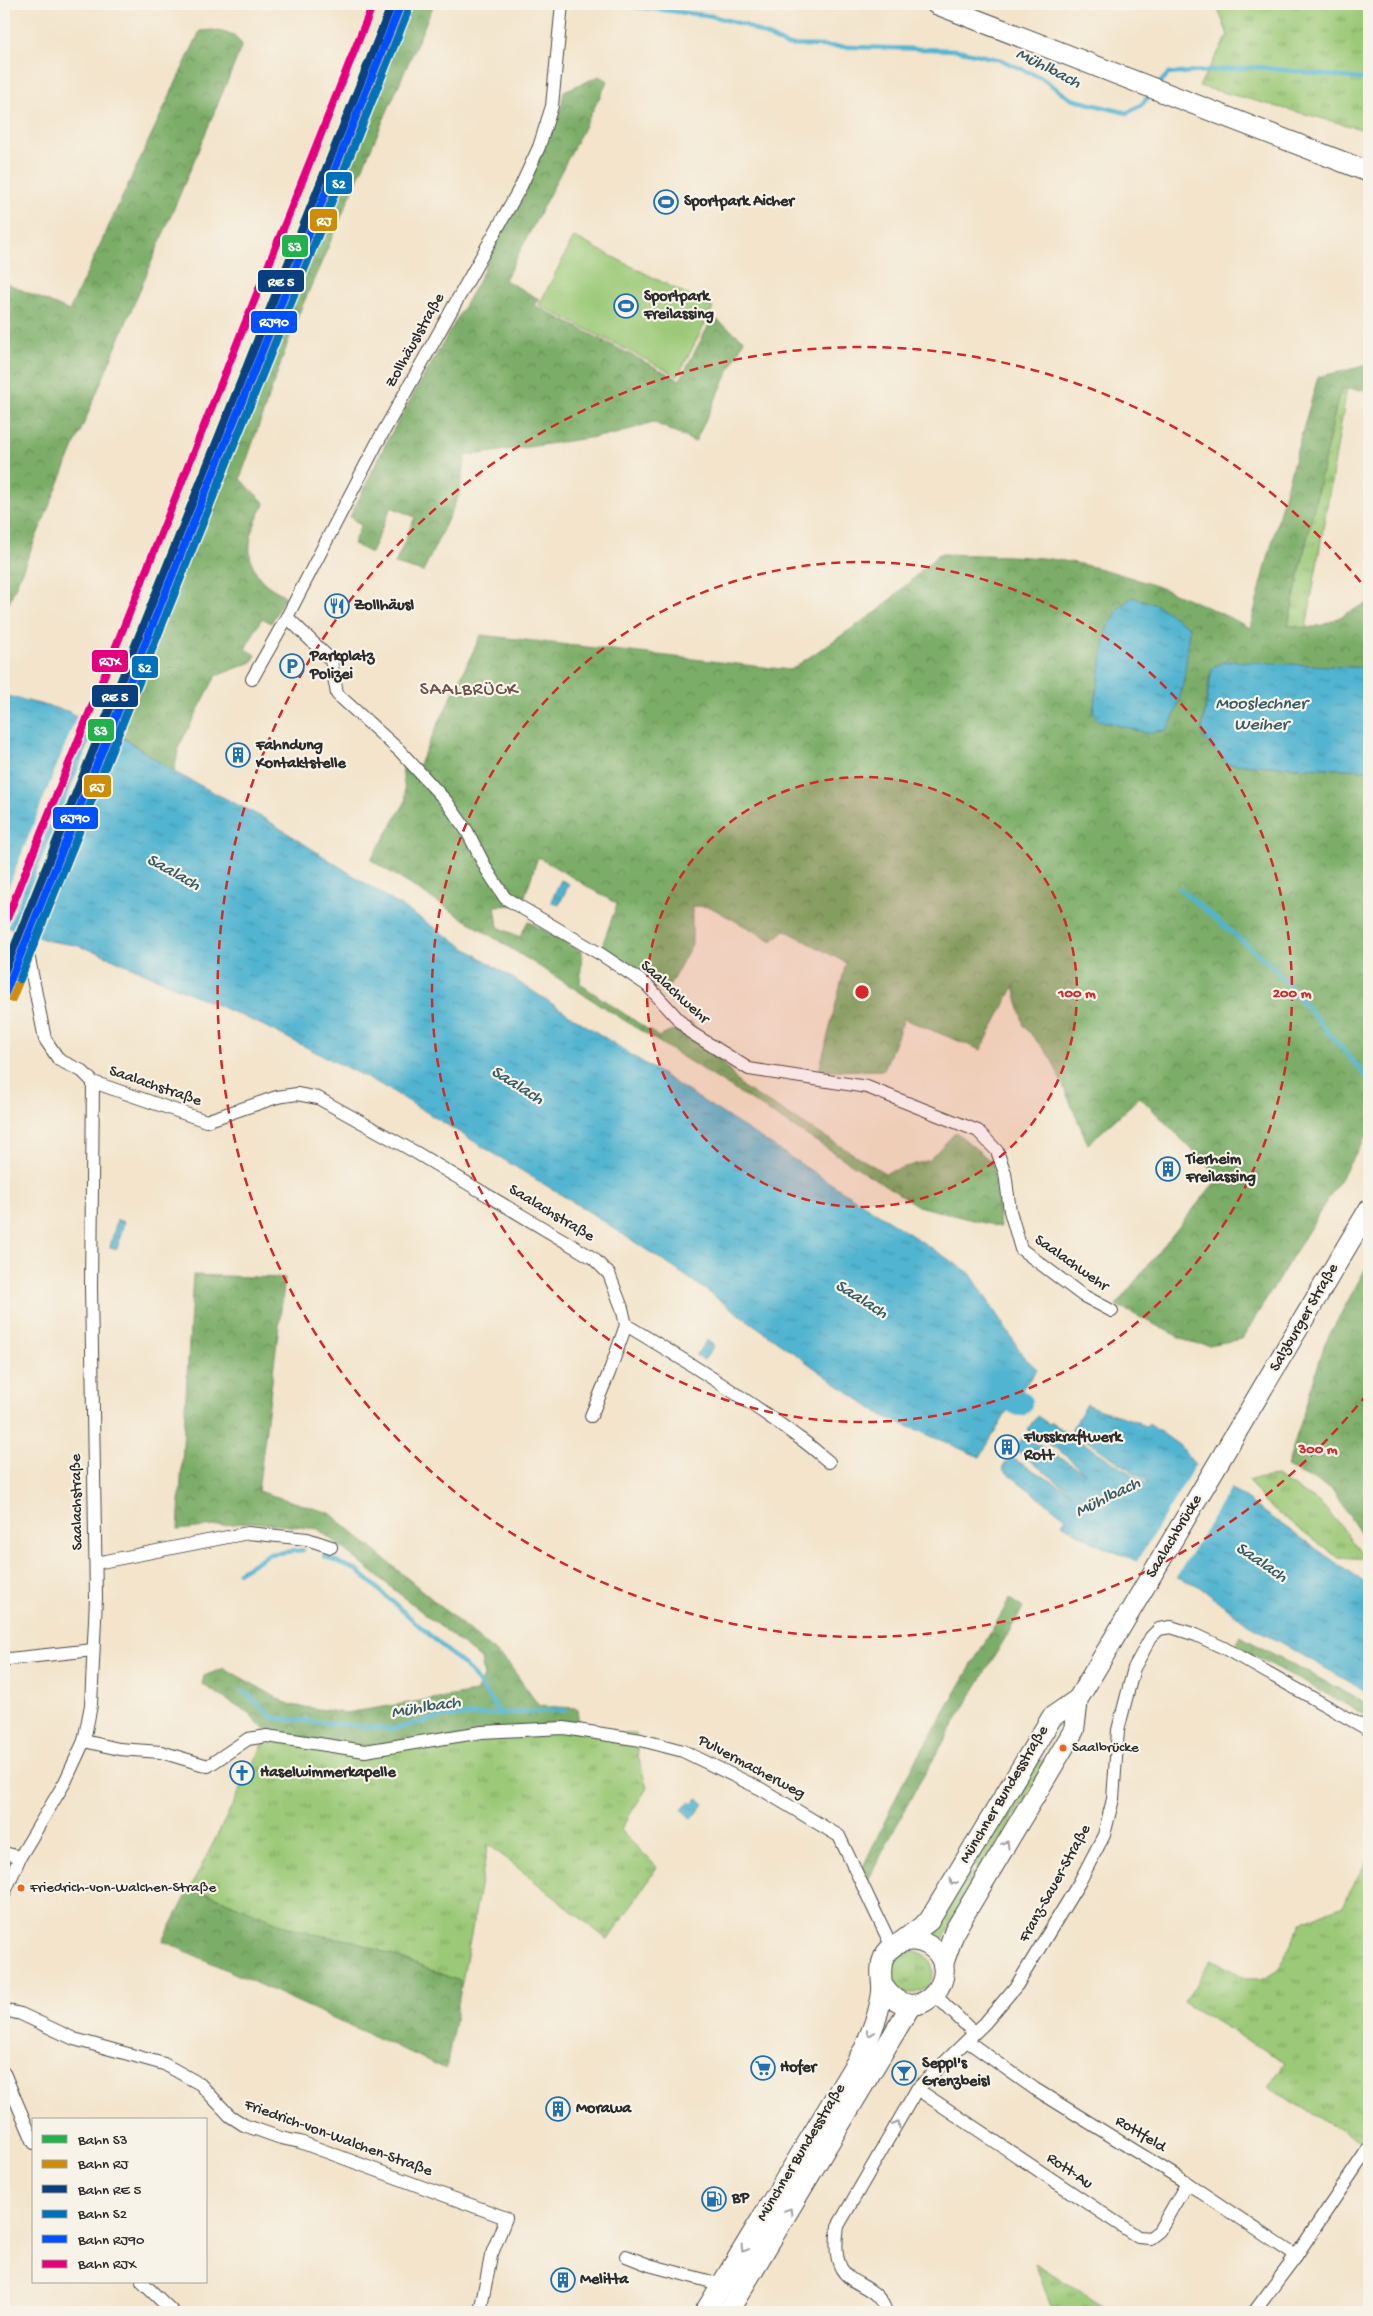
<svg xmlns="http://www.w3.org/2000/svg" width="1373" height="2316" font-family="'Gochi Hand',sans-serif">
	<defs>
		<pattern id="grass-tufts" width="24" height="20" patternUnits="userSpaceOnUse" patternTransform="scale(1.25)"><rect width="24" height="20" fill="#9bc977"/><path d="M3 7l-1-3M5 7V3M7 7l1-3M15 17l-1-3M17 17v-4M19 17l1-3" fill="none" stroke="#7fa362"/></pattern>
		<pattern id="forest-crowns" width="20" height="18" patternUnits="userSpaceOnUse" patternTransform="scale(1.25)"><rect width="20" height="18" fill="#7cad68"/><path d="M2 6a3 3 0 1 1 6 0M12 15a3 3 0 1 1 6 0" fill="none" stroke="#668d56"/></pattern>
		<pattern id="water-ripples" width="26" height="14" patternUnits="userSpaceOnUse" patternTransform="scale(1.25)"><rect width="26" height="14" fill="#51b4d0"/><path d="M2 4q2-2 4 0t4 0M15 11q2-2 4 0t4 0" fill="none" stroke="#4393a9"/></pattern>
	</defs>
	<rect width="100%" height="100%" fill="#f7f3e8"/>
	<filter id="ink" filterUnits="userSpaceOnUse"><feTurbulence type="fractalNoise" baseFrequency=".02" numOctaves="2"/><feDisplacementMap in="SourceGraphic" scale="10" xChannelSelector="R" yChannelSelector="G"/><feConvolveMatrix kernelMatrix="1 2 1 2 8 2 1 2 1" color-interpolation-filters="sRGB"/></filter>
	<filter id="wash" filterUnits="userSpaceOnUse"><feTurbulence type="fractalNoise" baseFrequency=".0096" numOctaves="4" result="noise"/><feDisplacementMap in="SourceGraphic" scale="20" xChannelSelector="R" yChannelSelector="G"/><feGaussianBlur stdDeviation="1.12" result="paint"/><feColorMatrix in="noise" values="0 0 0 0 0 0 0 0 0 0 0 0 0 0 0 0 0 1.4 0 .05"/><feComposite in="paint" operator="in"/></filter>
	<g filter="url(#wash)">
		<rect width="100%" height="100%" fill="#f3e4cb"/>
		<g fill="url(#grass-tufts)" stroke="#637a51">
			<path d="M1216,4H1369V131L1199,86L1228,35Z"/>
			<path d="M1340,389H1347L1306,629L1288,625Z"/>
			<path d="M1276,1476L1320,1503L1343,1528L1366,1559L1337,1557L1265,1503L1248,1480Z"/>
			<path d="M507,1728L636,1734L638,1756L647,1788L620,1830L657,1867L608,1940L488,1844L462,1982L354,1941L318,1935L290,1928L191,1887L269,1733Z"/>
			<path d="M1036,1758L1046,1763L982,1870L973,1865Z"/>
			<path d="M1369,1857V2137L1363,2143L1268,2088L1285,2062L1184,2003L1212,1959L1246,1979H1263L1277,1970L1303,1922L1343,1905Z"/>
			<path d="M969,1871L978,1877L942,1941L929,1933Z"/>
			<circle cx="912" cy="1972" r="21"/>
			<path d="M1035,2263L1113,2312H1053Z"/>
		</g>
		<g fill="url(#forest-crowns)" stroke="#546c4a" fill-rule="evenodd">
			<path d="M407,4H434L294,325L240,479L265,503C252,527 241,553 260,578C265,585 277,591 285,596L271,623L262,618L245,649L256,655L252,662L216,676L179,746L174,772L115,732Z"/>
			<path d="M213,30L232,34L242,44L237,58L4,614V282L69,311L200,31Z"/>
			<path d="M600,76L608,81L505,280L539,299L534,305L680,380L713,317L744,340L695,442L653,422L616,434L466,456L459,495L423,572L395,564L415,517L391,507L371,553L353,544L361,525L350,517L388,439L478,282L500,235L526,193L530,169L560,115L564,91Z"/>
			<path d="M1369,365V390L1340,389L1288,625C1322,635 1339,614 1369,603V668L1223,662L1210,674L1202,729L1203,738L1228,764L1369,770V1132L1242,1339L1209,1345L1191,1343L1116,1305L1219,1177L1140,1097L1088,1144L1051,1058L1024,1026L1014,986L981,1050L904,1019L884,1070L819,1071L846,963L785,930L772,941L710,907L692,906V944L665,994L602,946L617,904L538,857L522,905L495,906L498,927L520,937L528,921L582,952L580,984L659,1037L691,1022L741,1086L885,1173L929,1160L956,1132L993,1163L1000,1227L918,1206L371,860L406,801L400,751L417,768L481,635L790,670L878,611L939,554C973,555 1008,555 1042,558C1111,565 1189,596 1250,628L1284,496L1318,377ZM1107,629L1167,730L1147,733L1099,720L1093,713Z"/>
			<path d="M1369,1262V1547L1332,1489L1287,1467L1325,1343Z"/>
			<path d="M193,1275L285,1278L258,1491L330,1513L509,1664L539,1706L577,1708L579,1727L359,1746L269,1733L247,1713L202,1684L204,1676L224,1668L290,1705L346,1713L476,1692L484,1677L481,1659L318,1529L252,1522L178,1530Z"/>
			<path d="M1010,1599L1023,1608L914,1792L867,1882L862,1869L902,1785Z"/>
			<path d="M1240,1636L1369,1705V1717L1235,1645Z"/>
			<path d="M191,1887L290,1928L318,1935L354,1941L462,1982L446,2069L163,1941Z"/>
		</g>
		<path fill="#9bc977" stroke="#637a51" d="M574,237L713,308L678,376L539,305Z"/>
		<g fill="url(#water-ripples)" stroke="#3e707e">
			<path d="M1132,597L1157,605L1189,627C1186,662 1185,699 1167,730L1147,733L1098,720L1093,713L1107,629L1119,608Z"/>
			<path d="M1230,661L1369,668V770L1228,764L1203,738L1202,730L1212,668L1223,662Z"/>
			<path d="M4,695L67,711L128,741L174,772L267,820L970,1273L1024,1357L1037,1369L1014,1400L980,1457L879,1414L686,1276L591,1213L387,1088L262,1025L100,953L75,945L49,941L4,925Z"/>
			<path d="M561,880L569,884L559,905L551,901Z"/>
			<path d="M117,1220L124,1222L117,1249L110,1247Z"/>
			<path d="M707,1340L714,1346L704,1360L696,1355Z"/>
			<path d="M1087,1404C1106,1415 1129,1415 1146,1427L1149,1424L1179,1445L1192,1461L1369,1586V1693L1248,1624L1197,1585L1100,1546L1062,1524L1066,1518L1002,1469L1010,1457L1072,1493L1015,1449L1024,1436L1085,1473L1064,1454L1027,1430L1037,1416L1049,1424L1051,1422L1147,1484L1148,1482L1071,1430Z"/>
			<path d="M697,1798L704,1804L692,1819L682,1810L689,1802L692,1804Z"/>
		</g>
		<g fill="#f3e4cb">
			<path d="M78,713L91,720L7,929L4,927V898Z"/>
			<path d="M97,723L117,732L34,938L13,931Z"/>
			<path d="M1197,1462L1232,1486L1175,1579L1136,1563Z"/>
		</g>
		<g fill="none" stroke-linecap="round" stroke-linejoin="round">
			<g stroke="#51b4d0" stroke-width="4.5">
				<path d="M612,4L712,16L745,25L786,45L957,50L1001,60L1040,77L1071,99L1127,113L1141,105L1151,94"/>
				<path d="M1159,84L1168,74L1258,67L1369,80"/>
				<path d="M1180,889L1270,964L1369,1080"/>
				<path d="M324,1556L358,1571L471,1672L501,1714"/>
				<path d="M239,1572L269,1554L303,1550"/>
				<path d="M243,1691L274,1718L393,1729L442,1717L565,1710"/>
			</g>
			<path stroke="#51b4d0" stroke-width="26" d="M984,1380L1019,1403"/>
		</g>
	</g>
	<g filter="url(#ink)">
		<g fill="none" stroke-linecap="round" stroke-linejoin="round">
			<g stroke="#494743" stroke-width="14">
				<g id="street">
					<path d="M287,617L331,660L337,694L400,751L446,801L467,831L487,870L505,898L602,955L647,985L690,1032L749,1069L867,1087L978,1131L997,1151L1005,1173L1010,1211L1021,1249L1082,1295L1112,1311"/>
					<path d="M252,679L287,617L376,445L521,186L539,147L552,106L562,4"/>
					<path d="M4,950L29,959L45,1039L59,1060L82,1071L93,1082L206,1121L277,1097L297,1094L318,1098L415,1152L593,1258L609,1274L622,1308L626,1325C685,1360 744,1397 799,1438C810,1445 819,1454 829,1462"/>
					<path d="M591,1416L609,1373L626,1325"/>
					<path d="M96,1563L248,1533L307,1539L331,1547"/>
					<path d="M4,1658L9,1659L93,1650"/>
					<path d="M84,1741L119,1749L161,1752L208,1766L248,1739L267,1736L365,1751L482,1732L564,1728L641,1740L683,1751L761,1789L839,1836L892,1947"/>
					<path d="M4,1853L20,1857"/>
					<path d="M4,1894L20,1857L65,1782L84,1741L91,1705L96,1598L91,1287L93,1082"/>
					<path d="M935,1995L974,2033"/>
					<path d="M4,2010L21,2014L74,2039L164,2064L200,2084L230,2116L244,2125L281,2138L300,2142L506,2218L491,2256L480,2312"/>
					<path d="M967,2041L1035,2089L1187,2183L1296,2256"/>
					<path d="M4,2073L34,2143"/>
					<path d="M917,2089L1138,2237L1150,2238L1159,2231L1187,2183"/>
					<path d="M626,2256L649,2265L712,2282L720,2288"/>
					<path d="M142,2282L173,2312"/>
					<path d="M886,2312C874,2272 827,2297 838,2226L917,2089L985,2023L1017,1985L1079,1883L1104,1835L1113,1799L1118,1730L1134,1668L1151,1637L1159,1629L1171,1627L1196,1635L1224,1648L1369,1730"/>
					<path d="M1254,2312L1296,2256L1368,2149"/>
				</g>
			</g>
			<g stroke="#494743" stroke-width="22">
				<g id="primary">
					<path d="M936,4L1369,172"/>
					<path d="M901,1942L929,1921L1052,1717L1078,1699L1369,1209"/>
					<path d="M943,1964L955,1930L1074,1730L1078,1699"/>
					<path d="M705,2312L865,2048C869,2036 875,2024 878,2012C880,2004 883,1993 882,1985C880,1967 880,1952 899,1943C908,1939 920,1940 928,1945C971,1970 916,2037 883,1986"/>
					<path d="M728,2312L911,2005"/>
				</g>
			</g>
			<use href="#street" stroke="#fff" stroke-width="12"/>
			<use href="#primary" stroke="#fff" stroke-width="20"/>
			<g stroke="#f7f3e8" stroke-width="11">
				<path id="rail-1" d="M4,972L392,4"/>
			</g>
			<g stroke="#f7f3e8" stroke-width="11">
				<path id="rail-2" d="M12,999L409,7"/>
			</g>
			<g stroke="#f7f3e8" stroke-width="11">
				<path id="rail-3" d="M4,973L392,4"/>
			</g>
			<g stroke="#f7f3e8" stroke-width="11">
				<path id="rail-4" d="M20,979L408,11"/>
			</g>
			<g stroke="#f7f3e8" stroke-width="11">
				<path id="rail-5" d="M4,996L401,4"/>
			</g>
			<g stroke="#f7f3e8" stroke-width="11">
				<path id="rail-6" d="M4,926L373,4"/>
			</g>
			<use href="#rail-1" stroke="#22b24c" stroke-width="8"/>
			<use href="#rail-2" stroke="#ce8d09" stroke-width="8"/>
			<use href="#rail-3" stroke="#093f7f" stroke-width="8"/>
			<use href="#rail-4" stroke="#0072bc" stroke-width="8"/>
			<use href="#rail-5" stroke="#0050ff" stroke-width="8"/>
			<use href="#rail-6" stroke="#e5007d" stroke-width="8"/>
		</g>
		<defs><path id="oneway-chevron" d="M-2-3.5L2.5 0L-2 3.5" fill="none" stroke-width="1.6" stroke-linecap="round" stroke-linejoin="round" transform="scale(1.25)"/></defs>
		<g stroke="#a0a0a0">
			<use href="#oneway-chevron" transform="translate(1006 1844) rotate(-59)"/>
			<use href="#oneway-chevron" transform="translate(953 1882) rotate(121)"/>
			<use href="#oneway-chevron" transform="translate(870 2033) rotate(110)"/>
			<use href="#oneway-chevron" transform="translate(897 2124) rotate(-60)"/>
			<use href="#oneway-chevron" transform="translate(789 2211) rotate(-59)"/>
			<use href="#oneway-chevron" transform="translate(744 2249) rotate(121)"/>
		</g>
	</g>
	<circle cx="862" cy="992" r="215" fill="#d62828" fill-opacity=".12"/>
	<g fill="none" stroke="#d62828" stroke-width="2.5" stroke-dasharray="9 6">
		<circle cx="862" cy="992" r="215"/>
		<circle cx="862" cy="992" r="430"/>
		<path d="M1367 1394A645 645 0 1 1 1367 590"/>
	</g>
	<defs>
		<g id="stadium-ring" transform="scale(1.25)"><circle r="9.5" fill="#f7f3e8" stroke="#1f6fb2" stroke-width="1.5"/><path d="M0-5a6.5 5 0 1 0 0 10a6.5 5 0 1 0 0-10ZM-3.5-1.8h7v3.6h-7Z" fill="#1f6fb2"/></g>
		<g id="restaurant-ring" transform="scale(1.25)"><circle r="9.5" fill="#f7f3e8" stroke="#1f6fb2" stroke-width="1.5"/><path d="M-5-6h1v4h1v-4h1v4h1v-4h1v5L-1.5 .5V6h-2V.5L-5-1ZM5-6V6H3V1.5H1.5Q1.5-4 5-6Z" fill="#1f6fb2"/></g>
		<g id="parking-ring" transform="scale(1.25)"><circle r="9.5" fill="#f7f3e8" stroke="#1f6fb2" stroke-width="1.5"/><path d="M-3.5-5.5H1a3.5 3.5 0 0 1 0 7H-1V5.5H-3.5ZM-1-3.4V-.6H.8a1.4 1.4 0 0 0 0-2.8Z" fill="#1f6fb2"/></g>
		<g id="building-ring" transform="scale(1.25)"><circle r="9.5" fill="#f7f3e8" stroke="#1f6fb2" stroke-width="1.5"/><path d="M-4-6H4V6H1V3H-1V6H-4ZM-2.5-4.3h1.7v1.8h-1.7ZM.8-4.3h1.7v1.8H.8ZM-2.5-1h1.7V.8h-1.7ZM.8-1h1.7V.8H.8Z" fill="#1f6fb2"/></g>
		<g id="church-ring" transform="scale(1.25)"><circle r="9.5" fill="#f7f3e8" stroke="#1f6fb2" stroke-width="1.5"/><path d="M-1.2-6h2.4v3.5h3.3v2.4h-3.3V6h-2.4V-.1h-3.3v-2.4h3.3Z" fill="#1f6fb2"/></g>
		<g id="supermarket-ring" transform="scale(1.25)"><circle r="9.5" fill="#f7f3e8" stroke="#1f6fb2" stroke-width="1.5"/><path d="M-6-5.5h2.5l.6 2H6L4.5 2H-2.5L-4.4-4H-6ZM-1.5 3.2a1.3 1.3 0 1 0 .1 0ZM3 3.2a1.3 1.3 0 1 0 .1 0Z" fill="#1f6fb2"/></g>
		<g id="bar-ring" transform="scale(1.25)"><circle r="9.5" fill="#f7f3e8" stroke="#1f6fb2" stroke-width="1.5"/><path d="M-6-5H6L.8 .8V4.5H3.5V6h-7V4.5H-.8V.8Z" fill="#1f6fb2"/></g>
		<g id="fuel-ring" transform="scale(1.25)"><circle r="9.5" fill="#f7f3e8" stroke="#1f6fb2" stroke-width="1.5"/><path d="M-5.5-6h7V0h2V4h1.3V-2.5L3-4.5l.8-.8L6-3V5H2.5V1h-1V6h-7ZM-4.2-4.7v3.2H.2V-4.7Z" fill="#1f6fb2"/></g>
	</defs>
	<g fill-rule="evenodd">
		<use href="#stadium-ring" x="666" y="202"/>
		<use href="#stadium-ring" x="626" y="306"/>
		<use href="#restaurant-ring" x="337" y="606"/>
		<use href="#parking-ring" x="292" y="666"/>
		<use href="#building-ring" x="238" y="755"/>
		<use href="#building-ring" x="1168" y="1169"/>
		<use href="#building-ring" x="1007" y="1447"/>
		<use href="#church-ring" x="242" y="1773"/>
		<use href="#supermarket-ring" x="763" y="2068"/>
		<use href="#bar-ring" x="904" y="2073"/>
		<use href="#building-ring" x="558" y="2109"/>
		<use href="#fuel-ring" x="714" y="2199"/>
		<use href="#building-ring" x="563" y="2280"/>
	</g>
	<g fill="#f26522" stroke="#f7f3e8" stroke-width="2">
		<circle cx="1063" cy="1748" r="4.5"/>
		<circle cx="21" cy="1888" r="4.5"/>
	</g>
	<g text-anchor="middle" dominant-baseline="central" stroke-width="4.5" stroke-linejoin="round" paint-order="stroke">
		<g font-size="15" fill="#2b2b2b" stroke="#f7f3e8" text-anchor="start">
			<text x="1072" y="1748">Saalbrücke</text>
			<text x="30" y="1888">Friedrich-von-Walchen-Straße</text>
		</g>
		<g font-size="16" font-weight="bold" fill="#2b2b2b" stroke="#f7f3e8" text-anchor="start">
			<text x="684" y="202">Sportpark Aicher</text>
			<text x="644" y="297">Sportpark<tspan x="644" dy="18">Freilassing</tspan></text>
			<text x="354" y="606">Zollhäusl</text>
			<text x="310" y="657">Parkplatz<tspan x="310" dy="18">Polizei</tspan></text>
			<text x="256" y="746">Fahndung<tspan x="256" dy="18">Kontaktstelle</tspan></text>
			<text x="1186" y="1160">Tierheim<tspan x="1186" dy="18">Freilassing</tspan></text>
			<text x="1024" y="1438">Flusskraftwerk<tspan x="1024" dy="18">Rott</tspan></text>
			<text x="260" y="1773">Haselwimmerkapelle</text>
			<text x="922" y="2064">Seppl's<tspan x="922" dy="18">Grenzbeisl</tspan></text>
			<text x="780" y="2068">Hofer</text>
			<text x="576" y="2109">Morawa</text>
			<text x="732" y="2199">BP</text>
			<text x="580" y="2280">Melitta</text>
		</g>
		<g font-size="16" fill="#2b2b2b" stroke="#f7f3e8">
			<text transform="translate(416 341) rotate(-61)">Zollhäuslstraße</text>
			<text transform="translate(674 993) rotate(42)">Saalachwehr</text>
			<text transform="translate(155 1087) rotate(19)">Saalachstraße</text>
			<text transform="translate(551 1214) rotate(31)">Saalachstraße</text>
			<text transform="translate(1071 1264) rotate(35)">Saalachwehr</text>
			<text transform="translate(1305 1318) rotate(-60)">Salzburger Straße</text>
			<text transform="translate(78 1502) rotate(-91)">Saalachstraße</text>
			<text transform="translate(1175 1537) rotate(-59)">Saalachbrücke</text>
			<text transform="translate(751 1768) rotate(28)">Pulvermacherweg</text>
			<text transform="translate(1005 1795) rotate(-59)">Münchner Bundesstraße</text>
			<text transform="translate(1056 1884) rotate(-61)">Franz-Sauer-Straße</text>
			<text transform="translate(1140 2135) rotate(31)">Rottfeld</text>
			<text transform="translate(338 2139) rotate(20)">Friedrich-von-Walchen-Straße</text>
			<text transform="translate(802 2153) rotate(-59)">Münchner Bundesstraße</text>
			<text transform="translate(1069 2172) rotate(34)">Rott-Au</text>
		</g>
		<g font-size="18" font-style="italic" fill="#385b65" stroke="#f7f3e8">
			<text transform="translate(1048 69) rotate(27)">Mühlbach</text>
			<text x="1261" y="704">Mooslechner<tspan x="1261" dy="21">Weiher</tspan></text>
			<text transform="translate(173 873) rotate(29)">Saalach</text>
			<text transform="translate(517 1086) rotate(32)">Saalach</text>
			<text transform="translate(861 1300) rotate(32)">Saalach</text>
			<text transform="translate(1108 1498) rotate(-26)">Mühlbach</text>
			<text transform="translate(1261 1563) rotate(34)">Saalach</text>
			<text transform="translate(426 1708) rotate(-9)">Mühlbach</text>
		</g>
		<g font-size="19" letter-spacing="1" fill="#6e504c" stroke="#f7f3e8">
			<text x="469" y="690">SAALBRÜCK</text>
		</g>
	</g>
	<circle cx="862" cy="992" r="8" fill="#d62828" stroke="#f7f3e8" stroke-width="2.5"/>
	<g font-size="15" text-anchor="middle" font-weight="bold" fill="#d62828" stroke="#f7f3e8" stroke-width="4.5" stroke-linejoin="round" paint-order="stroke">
		<text x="1077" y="997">100 m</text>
		<text x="1292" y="997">200 m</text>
		<text x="1318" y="1453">300 m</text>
	</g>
	<g stroke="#f7f3e8" stroke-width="2">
		<rect x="325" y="171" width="28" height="24" rx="5" fill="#0072bc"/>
		<rect x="309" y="208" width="29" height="24" rx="5" fill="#ce8d09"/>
		<rect x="281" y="234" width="28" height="24" rx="5" fill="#22b24c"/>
		<rect x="257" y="269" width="48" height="24" rx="5" fill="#093f7f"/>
		<rect x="250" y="310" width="48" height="24" rx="5" fill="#0050ff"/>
		<rect x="91" y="649" width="38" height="24" rx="5" fill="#e5007d"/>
		<rect x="131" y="655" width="28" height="24" rx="5" fill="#0072bc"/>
		<rect x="91" y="684" width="48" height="24" rx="5" fill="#093f7f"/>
		<rect x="87" y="718" width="28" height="24" rx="5" fill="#22b24c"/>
		<rect x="83" y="774" width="29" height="24" rx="5" fill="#ce8d09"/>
		<rect x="52" y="806" width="47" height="24" rx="5" fill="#0050ff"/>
	</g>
	<g font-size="14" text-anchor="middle" font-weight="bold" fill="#fff">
		<text x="339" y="188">S2</text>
		<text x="324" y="225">RJ</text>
		<text x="295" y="251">S3</text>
		<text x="281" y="286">RE 5</text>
		<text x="274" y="326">RJ90</text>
		<text x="110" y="665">RJX</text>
		<text x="145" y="672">S2</text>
		<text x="115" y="701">RE 5</text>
		<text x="101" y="735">S3</text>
		<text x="97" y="791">RJ</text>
		<text x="75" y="822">RJ90</text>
	</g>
	<rect width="1373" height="2316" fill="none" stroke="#f7f3e8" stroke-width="20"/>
	<rect x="32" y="2118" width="175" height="165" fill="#f7f3e8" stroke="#a5a39c"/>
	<rect x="42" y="2135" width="25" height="8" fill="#22b24c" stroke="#a5a39c"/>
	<text x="78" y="2144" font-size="15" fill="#2b2b2b">Bahn S3</text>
	<rect x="42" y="2160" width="25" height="8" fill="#ce8d09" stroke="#a5a39c"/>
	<text x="78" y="2168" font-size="15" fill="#2b2b2b">Bahn RJ</text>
	<rect x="42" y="2185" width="25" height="8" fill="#093f7f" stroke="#a5a39c"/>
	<text x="78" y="2194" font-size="15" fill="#2b2b2b">Bahn RE 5</text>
	<rect x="42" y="2210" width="25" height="8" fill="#0072bc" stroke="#a5a39c"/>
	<text x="78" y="2218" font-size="15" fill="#2b2b2b">Bahn S2</text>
	<rect x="42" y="2235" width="25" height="8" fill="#0050ff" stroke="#a5a39c"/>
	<text x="78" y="2244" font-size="15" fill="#2b2b2b">Bahn RJ90</text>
	<rect x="42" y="2260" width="25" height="8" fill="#e5007d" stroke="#a5a39c"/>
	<text x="78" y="2268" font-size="15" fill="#2b2b2b">Bahn RJX</text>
</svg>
